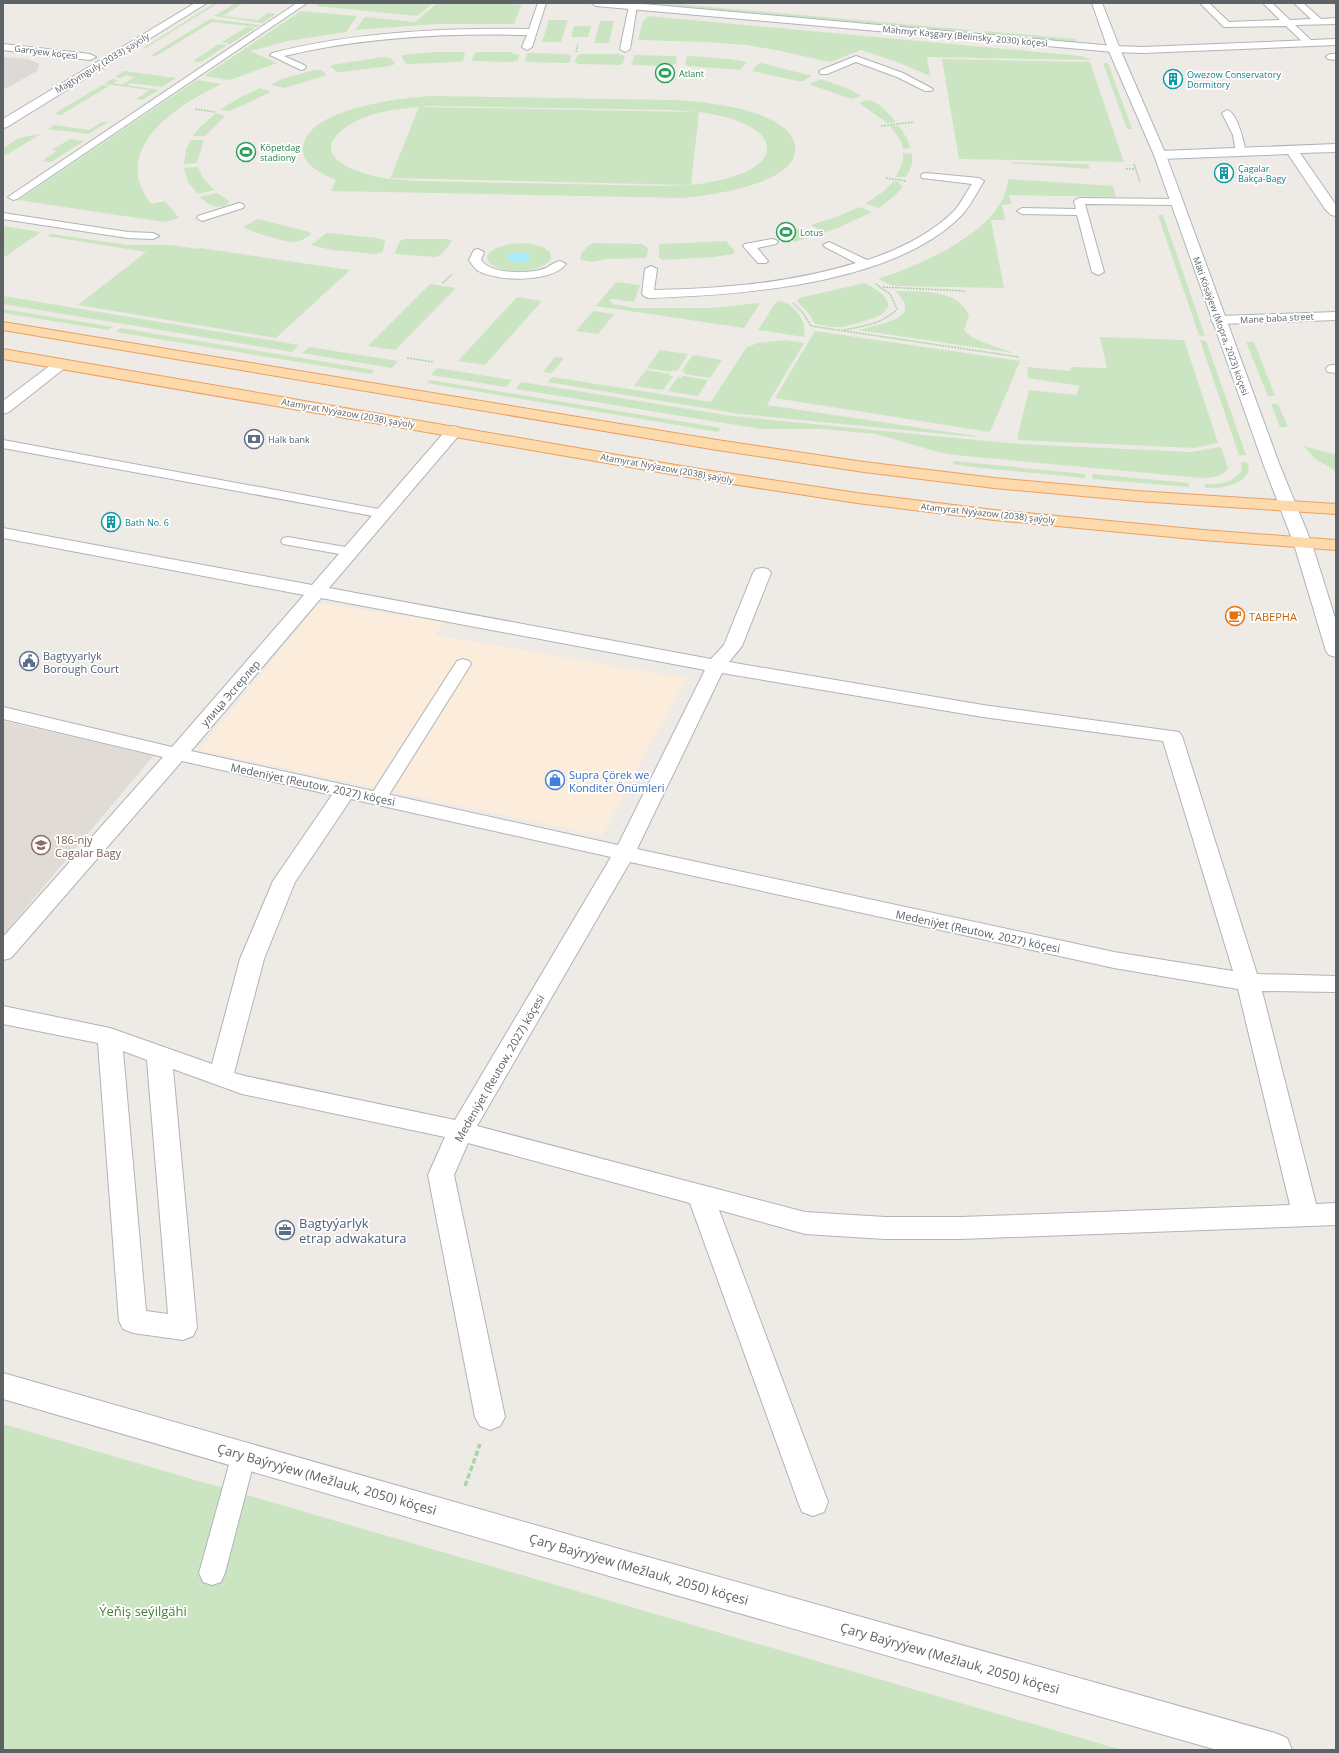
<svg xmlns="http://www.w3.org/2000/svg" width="1339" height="1753" font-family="'Open Sans',sans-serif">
	<rect width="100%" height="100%" fill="#eeeae5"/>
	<path fill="#fcecdc" d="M319,603L443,622L435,635L686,678L602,836L199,750Z"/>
	<path fill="#ddd9d7" d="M3,57L28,59L39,64L37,71L3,90Z"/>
	<path fill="#e1dbd6" d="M3,721L153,756L3,935Z"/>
	<g fill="#cbe5c2" fill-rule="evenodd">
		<path d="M215,3H218L146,48H143Z"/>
		<path d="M236,3H243L223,16L258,20L268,13L276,14L263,23L214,16Z"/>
		<path d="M320,3H433L417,16L316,6Z"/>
		<path d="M437,3H501L522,5L520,8L514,24H436L355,30L365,17L415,22Z"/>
		<path d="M645,3H666L970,30L969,32Z"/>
		<path d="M301,11L357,16L346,32L288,41L250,51L277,63L230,80L204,76Z"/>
		<path d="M648,16L1081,56L1091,60L927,57L930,76L897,62L861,50L830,62L776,50L746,45L703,42L638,40L643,21Z"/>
		<path d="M210,19L260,25L256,27L212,22L156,56H150Z"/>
		<path d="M549,20H568L561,42H542Z"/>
		<path d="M600,21H614L609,43H594Z"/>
		<path d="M574,26H591L588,37H571Z"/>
		<path d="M247,27L255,28L230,44L222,42Z"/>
		<path d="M984,31L1076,39L1075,42L983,33Z"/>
		<path d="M219,44L227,45L201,62L193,61Z"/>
		<path d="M433,52H461L465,53L463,61L456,62L408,64L405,63L402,57L403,55Z"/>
		<path d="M477,52H509L519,55L518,60L513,62L471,61L475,53Z"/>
		<path d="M528,53L565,54L571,55L570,62L568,63L525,62L527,54Z"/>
		<path d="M581,54H618L625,56L623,63L620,65L578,64L575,62L577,56Z"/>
		<path d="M634,55L675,56L676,57L677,63L671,66L634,65L632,64Z"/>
		<path d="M689,56L729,59L747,62L740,70L688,66L685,64L687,57Z"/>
		<path d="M382,57L391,58L395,64L390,66L341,72H337L331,67L332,65Z"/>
		<path d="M942,59L1090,62L1124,162L959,159Z"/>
		<path d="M761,63L812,76L803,81H798L752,71L758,64Z"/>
		<path d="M1103,63H1108L1132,129H1127Z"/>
		<path d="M314,70H321L327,75L284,88L271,85L282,79Z"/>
		<path d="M124,71L176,78L162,87L130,83L127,85L159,90L142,100L136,99L150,90L104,84L112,79L118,80L113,83L122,85L135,77L126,75L121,78L115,77Z"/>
		<path d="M821,79L849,89L861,96L851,99L809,84Z"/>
		<path d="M197,80L221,84C188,100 133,132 138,175C139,186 145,195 151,204L165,201L179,218L164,222L18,200Z"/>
		<path d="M102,85L109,86L61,115L54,114Z"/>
		<path d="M260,88L271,92L230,111L220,110L239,98Z"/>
		<path d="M431,96L673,100C701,101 788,109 795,145C802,185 705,196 680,198L331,191L336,180C322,174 301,165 303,147C308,108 401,98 431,96ZM429,106L672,110L696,112L422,107ZM419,107L390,179C373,177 310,162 338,134C357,114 393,109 419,107ZM699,112C716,114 768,124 767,149C766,174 710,183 691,185ZM391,179V178L689,185L662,186L417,181Z"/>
		<path d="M866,100C878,100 888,113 896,122L887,123L859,103Z"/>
		<path d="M216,113L225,116L205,136H193L200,127Z"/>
		<path d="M102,122H108L88,134L48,129L54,125L89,130Z"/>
		<path d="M890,126H899L908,140L910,148L903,149L901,141Z"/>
		<path d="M39,134H41L6,155H3V148L19,138Z"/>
		<path d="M70,139L84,141L51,162L42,161L57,151L52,150Z"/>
		<path d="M191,140H204L197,163L184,164L186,150Z"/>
		<path d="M903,153L912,154V165L906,177H896L903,161Z"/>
		<path d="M1011,162L1088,164L1090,169L1011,163Z"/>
		<path d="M198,167L203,178L214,190L198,194L188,182L184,168Z"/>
		<path d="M1008,179L1113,186L1116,197L1009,195L1011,204L1002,205L1005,220H991L1004,288L898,286L891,285L878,279C919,265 1005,231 1008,179Z"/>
		<path d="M894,181L898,182L903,187L893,197L879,208L865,204L884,191Z"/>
		<path d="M217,193L229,201V203C218,211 209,205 200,197Z"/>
		<path d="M859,207L872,212L840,227L824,233L811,225L839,216Z"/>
		<path d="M1158,215H1163L1205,336L1199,335Z"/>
		<path d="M258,219L309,232L311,234C307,237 300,242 294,242C284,242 252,232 243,227Z"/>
		<path d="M3,226L41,232L3,258Z"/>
		<path d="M801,228L814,236L794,242L782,232Z"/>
		<path d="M327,233L377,238L385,240L383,252L376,254L332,250L311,245Z"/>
		<path d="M51,234L128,245H169L199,249L200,248L350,270L276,338L78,305L146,252L47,236Z"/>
		<path d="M404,239H448L452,241L443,253L436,257L396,254L395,252L400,241Z"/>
		<path d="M726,241L734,250V254L714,257L663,260L659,258V244H662Z"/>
		<path d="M594,243L642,244L648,248L647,256L644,258L608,259L591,262L581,260L580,257C583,251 587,245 594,243Z"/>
		<path d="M509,244C523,243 539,242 550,252L551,259C541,274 501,275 488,262L487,257C490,249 501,246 509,244ZM522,252L529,254L531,258C525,263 514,264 507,258L512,253Z"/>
		<path d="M616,282L640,285L634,302L611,299L609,301L613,302L612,304L630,307V308H711L760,303L744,328L596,306Z"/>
		<path d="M865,283C897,300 896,313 861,322C854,324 846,327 840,327C832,328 823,325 815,324L810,315L797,301L799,298Z"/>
		<path d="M430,284L456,288L395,350L368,346Z"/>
		<path d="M895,291C919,292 959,288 969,316L964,330C972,341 1001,348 1014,353L858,330C879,324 926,319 895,291Z"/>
		<path d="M3,296L299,345L292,352L3,304Z"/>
		<path d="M517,297L542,301L485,365L458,361Z"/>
		<path d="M779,301C794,303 808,322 804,337L758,330L776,302Z"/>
		<path d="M3,309L113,327L108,330L3,313Z"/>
		<path d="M593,311L614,314L598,334L576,331Z"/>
		<path d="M120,328L374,370L371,374L116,332Z"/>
		<path d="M815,331L1020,361L990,432L775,398Z"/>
		<path d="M1100,337L1184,340L1218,443L1195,448L1018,440V435L1029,390L1076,395L1080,386L1028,378L1027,367L1070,371L1071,367L1107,368Z"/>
		<path d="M786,340L804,343L767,405L975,436V437L740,414L548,382L552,377L711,402L746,348L757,343Z"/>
		<path d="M1200,340L1206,341L1246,455H1239Z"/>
		<path d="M1246,342H1254L1275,396H1268Z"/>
		<path d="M309,347L398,361L392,368L302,353Z"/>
		<path d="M660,350L688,354L677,371L673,370L672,372L647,368Z"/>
		<path d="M693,355L722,360L710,378L684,374L685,372L682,371Z"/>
		<path d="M555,357L564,358L552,373L543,372Z"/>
		<path d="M437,368L512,380L506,387L431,375Z"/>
		<path d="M646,370L670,374L669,376H673L663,390L634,386Z"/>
		<path d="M683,376L708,380L698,396L668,391L678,377L681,378Z"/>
		<path d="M430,380L721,428L718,432L427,383Z"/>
		<path d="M521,382L732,416L976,440L1021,444L1190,452L1221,447L1228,468C1224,477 1210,478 1201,478L955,455L938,452L876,434L823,429H761L516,389Z"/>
		<path d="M1271,404H1278L1288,427H1280Z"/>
		<path d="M1304,446L1336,455V471L1315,459Z"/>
		<path d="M954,461L1085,474V478L981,468L953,464Z"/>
		<path d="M1241,462L1248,463C1254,484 1220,489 1205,488V484C1218,485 1234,483 1242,470Z"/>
		<path d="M1093,474L1189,483V487L1092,479Z"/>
		<path d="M3,1424L1122,1750H3Z"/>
	</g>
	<path fill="#a8edfb" d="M520,252L529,254L531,258C525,264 514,264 507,258L510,254Z"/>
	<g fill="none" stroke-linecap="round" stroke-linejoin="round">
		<g stroke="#b0b4b7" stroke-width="2">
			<g id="service">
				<path d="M297,3H307L17,199L13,200L8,197Z"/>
				<path d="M538,3H546L532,47L527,50L522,47L527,35C445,33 364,37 284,56L304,65L306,67L304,69L301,70L270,55L272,53C356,32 442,28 529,29Z"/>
				<path d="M633,3L637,6L630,49L625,52L620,49L629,6Z"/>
				<path d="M1200,3H1209L1229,22L1280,20L1263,3H1272L1290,20L1311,19L1294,3H1303L1321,19L1336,18V24L1295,25L1314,43L1309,46L1306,45L1286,26L1224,27Z"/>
				<path d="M1331,54H1336V60L1328,59L1326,57L1328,55Z"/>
				<path d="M856,56L903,73L933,89L931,91H925L897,77L856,62L827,74H821L819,72L821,70Z"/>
				<path d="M1227,110C1238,113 1244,143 1246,153L1245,155H1237L1236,153L1233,135L1222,113Z"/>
				<path d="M926,173L979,178L984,181C977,192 970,207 961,216C892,285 741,295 648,298L644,296L642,294L645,269L651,266L657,269L654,290C722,289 791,283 856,263L825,247L823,245L829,242L867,260C896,251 931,234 953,212C961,204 966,192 972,184L922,178L921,176L922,174Z"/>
				<path d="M1079,198L1176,199L1181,202L1176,205L1085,204L1104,272L1098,275L1092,272L1077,215L1022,214L1017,211L1022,208L1076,209L1074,201Z"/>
				<path d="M239,203L243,204L244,206L243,208L202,221L197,218L198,216Z"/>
				<path d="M3,213L128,232L153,233L159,236L153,239L128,238L3,219Z"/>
				<path d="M772,239L776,240L778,242L776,244L757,248L768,261L766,263H758L743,246L745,244Z"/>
				<path d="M478,249L484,252L481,260C491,275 531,274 546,268C551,265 555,262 560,261L566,264C552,283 495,282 477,270C474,268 472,264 469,260L474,250Z"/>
				<path d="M1332,365H1336V373L1328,372L1326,369L1328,366Z"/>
				<path d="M3,440L384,510L389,511L391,514L389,517L384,518L3,448Z"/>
				<path d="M288,537L351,548L356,549L358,552L356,555L351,556L283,544L281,541L283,538Z"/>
				<path d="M463,659L469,661L471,664L387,798L384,802L378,803L372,802L369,798L455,664L457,661Z"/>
				<path d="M244,1443L253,1446L256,1454L225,1573L221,1582L212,1585L203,1582L199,1573L232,1454L235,1446Z"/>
			</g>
		</g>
		<g stroke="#b0b4b7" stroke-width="2">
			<g id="minor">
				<path d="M591,3H632L1114,46L1143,47L1336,39V45L1143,53L1114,52L596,6Z"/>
				<path d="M3,44L90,54L96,57L90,60L3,50Z"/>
				<path d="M1336,144V152L1300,153L1336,205V216L1331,215L1325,209L1288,154L1160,159L1156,158L1154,155L1156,152L1160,151Z"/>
				<path d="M1336,312V320L1218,324L1213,323L1211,320L1213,317L1218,316Z"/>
				<path d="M61,359L66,361L69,364L66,367L9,412L3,414V401L56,361Z"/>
				<path d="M454,426L460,428L462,431L460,434L329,588L711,659L724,645L753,573L756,569L762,568L768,569L771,573L742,646L729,662L983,705L1179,732L1182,736L1257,974L1336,976V992L1262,991L1316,1204L1336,1203V1225L960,1239H885L805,1234L719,1210L828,1502L824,1512L813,1516L802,1512L798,1502L690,1203L468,1143L454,1175L505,1417L500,1426L490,1430L480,1426L475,1417L428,1175L445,1137L242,1094L173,1069L197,1328L193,1336L183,1340L133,1333L123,1329L119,1321L98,1043L3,1024V1006L110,1028L212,1064L240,959L273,881L332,795L182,761L11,958L3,960V937L163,757L3,719V707L172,747L304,595L3,538V528L312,585L448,428ZM321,598L705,670L618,845L191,751ZM722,673L983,717L1163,741L1233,971L1114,952L637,849ZM351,799L611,857L455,1120L245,1076L234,1073L264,959L295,882ZM630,862L1114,968L1238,989L1290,1205L960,1217H885L805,1212L477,1126ZM123,1051L147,1060L168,1314L146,1311Z"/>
				<path d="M3,1373L630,1552L1275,1733L1287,1738L1292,1750H1217L630,1582L3,1399Z"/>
			</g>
		</g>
		<g stroke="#b0b4b7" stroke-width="2">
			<path id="tertiary" d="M1092,3H1102L1120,49L1166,155L1280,466L1312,544L1336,621V657L1329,655L1326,651L1294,544L1264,466L1154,155L1108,49Z"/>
		</g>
		<g stroke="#afb4b7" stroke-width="2">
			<path id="secondary" d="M195,3H207L7,127L3,128V119Z"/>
		</g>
		<g stroke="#eba061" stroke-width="2">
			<g id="primary">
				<path d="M3,322L717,440L864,462L994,478L1137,491L1336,504V514L1137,501L994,488L864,472L717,450L3,330Z"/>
				<path d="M3,349L699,469L857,493L994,510L1203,530L1336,540V550L1203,540L994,520L857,503L699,479L3,359Z"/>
			</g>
		</g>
		<g stroke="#a6d6a6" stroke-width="1.5" stroke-dasharray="2 1" stroke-linecap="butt">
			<path d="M576,52L578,45"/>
			<path d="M195,109L215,112"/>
			<path d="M881,126L914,122"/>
			<path d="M1134,164L1140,182"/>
			<path d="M1126,169H1135"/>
			<path d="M886,178L906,181"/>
			<path d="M443,283L452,274"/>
			<path d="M883,287L965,291"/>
			<path d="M793,303L803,313L811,326L1019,357"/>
			<path d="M844,330C863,326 883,324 897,309L890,294L876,284"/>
			<path d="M407,358L434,362"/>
		</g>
		<path stroke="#a6d6a6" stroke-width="3.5" stroke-dasharray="5.5 2.5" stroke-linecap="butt" d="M465,1486L480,1444"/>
		<use href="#service" fill="#fff" fill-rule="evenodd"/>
		<use href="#minor" fill="#fff" fill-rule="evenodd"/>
		<use href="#tertiary" fill="#fff" fill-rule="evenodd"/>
		<use href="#secondary" fill="#fff" fill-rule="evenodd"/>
		<use href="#primary" fill="#fcdaac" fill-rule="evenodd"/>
	</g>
	<defs>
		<g id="stadium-ring" transform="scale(1)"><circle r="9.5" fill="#fff" stroke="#2e9e5b" stroke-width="1.5"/><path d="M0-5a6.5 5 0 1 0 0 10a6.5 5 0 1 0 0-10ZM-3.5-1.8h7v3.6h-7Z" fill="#2e9e5b"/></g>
		<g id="building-ring" transform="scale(1)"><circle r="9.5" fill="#fff" stroke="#0f9aa8" stroke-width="1.5"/><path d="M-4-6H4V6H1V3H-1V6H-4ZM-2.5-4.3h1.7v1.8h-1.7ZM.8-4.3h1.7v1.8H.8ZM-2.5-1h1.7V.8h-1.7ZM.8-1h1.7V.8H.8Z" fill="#0f9aa8"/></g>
		<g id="bank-ring" transform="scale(1)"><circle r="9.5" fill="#fff" stroke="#5c6f8a" stroke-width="1.5"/><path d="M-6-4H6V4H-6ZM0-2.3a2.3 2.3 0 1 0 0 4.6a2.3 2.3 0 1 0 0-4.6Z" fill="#5c6f8a"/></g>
		<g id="cafe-ring" transform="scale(1)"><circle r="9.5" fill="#fff" stroke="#e8710a" stroke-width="1.5"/><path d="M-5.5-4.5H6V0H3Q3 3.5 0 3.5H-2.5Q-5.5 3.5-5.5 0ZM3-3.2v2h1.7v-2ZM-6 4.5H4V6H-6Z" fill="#e8710a"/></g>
		<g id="civic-ring" transform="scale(1)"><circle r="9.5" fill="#fff" stroke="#5c6f8a" stroke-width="1.5"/><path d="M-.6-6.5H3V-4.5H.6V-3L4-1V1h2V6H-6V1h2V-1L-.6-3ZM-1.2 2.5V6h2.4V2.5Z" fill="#5c6f8a"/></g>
		<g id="shop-ring" transform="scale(1)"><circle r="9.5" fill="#fff" stroke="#3f7fe0" stroke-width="1.5"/><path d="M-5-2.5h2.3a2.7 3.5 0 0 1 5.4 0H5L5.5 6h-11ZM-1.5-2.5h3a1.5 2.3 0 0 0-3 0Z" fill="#3f7fe0"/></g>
		<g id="school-ring" transform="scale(1)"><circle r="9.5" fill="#fff" stroke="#8d6e63" stroke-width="1.5"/><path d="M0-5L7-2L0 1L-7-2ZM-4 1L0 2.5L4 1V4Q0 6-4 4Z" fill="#8d6e63"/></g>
		<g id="office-ring" transform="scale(1)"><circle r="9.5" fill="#fff" stroke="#5c6f8a" stroke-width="1.5"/><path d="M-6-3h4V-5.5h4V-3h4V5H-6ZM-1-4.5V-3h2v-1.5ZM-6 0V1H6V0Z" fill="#5c6f8a"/></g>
	</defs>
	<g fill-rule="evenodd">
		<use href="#stadium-ring" x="665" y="73"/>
		<use href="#building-ring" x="1173" y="79"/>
		<use href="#stadium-ring" x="246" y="152"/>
		<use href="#building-ring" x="1224" y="173"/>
		<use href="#stadium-ring" x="786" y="232"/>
		<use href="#bank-ring" x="254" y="439"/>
		<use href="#building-ring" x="111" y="522"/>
		<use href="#cafe-ring" x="1235" y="616"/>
		<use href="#civic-ring" x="29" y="661"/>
		<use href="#shop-ring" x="555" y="780"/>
		<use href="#school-ring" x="41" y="845"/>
		<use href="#office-ring" x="285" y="1230"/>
	</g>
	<g text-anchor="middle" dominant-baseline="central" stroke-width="3.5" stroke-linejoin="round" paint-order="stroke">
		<g font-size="9" fill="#5c6265" stroke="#fff">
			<text transform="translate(965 36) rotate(5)">Mahmyt Kaşgary (Belinsky, 2030) köçesi</text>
			<text transform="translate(46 52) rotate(7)">Garrýew köçesi</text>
			<text transform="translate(102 63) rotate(-31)">Magtymguly (2033) şaýoly</text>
			<text transform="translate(1277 318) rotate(-3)">Mane baba street</text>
			<text transform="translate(1221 326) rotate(70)">Mäti Kösäýew (Mopra, 2023) köçesi</text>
			<text transform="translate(348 413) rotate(10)">Atamyrat Nyýazow (2038) şaýoly</text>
			<text transform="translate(667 468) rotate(10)">Atamyrat Nyýazow (2038) şaýoly</text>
			<text transform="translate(988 513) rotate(6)">Atamyrat Nyýazow (2038) şaýoly</text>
		</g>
		<g font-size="9" fill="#27864d" stroke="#fff" text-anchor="start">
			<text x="679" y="73">Atlant</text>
			<text x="260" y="147">Köpetdag<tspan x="260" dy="10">stadiony</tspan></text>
			<text x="800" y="232">Lotus</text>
		</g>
		<g font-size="9" fill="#0d838f" stroke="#fff" text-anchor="start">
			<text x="1187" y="74">Owezow Conservatory<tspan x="1187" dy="10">Dormitory</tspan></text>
			<text x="1238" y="168">Çagalar<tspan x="1238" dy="10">Bakça-Bagy</tspan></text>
			<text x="125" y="522">Bath No. 6</text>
		</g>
		<g font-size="9" fill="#4e5e75" stroke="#fff" text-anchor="start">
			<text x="268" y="439">Halk bank</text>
		</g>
		<g font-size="11" fill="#c56008" stroke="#fff" text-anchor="start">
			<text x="1249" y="616">ТАВЕРНА</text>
		</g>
		<g font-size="11" fill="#4e5e75" stroke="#fff" text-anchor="start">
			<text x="43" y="655">Bagtyyarlyk<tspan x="43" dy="13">Borough Court</tspan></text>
		</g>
		<g font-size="11" fill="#5c6265" stroke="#fff">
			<text transform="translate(230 693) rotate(-49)">улица Эсгерлер</text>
			<text transform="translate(313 784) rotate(12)">Medeniýet (Reutow, 2027) köçesi</text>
			<text transform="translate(978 931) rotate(12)">Medeniýet (Reutow, 2027) köçesi</text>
			<text transform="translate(499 1068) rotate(-60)">Medeniýet (Reutow, 2027) köçesi</text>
		</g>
		<g font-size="11" fill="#366cbe" stroke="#fff" text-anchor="start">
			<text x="569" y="774">Supra Çörek we<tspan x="569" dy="13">Konditer Önümleri</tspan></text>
		</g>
		<g font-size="11" fill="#785e54" stroke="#fff" text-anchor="start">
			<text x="55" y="839">186-njy<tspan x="55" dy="13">Cagalar Bagy</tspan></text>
		</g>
		<g font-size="13" fill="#4e5e75" stroke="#fff" text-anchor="start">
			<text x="299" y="1223">Bagtyýarlyk<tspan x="299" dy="15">etrap adwakatura</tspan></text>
		</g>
		<g font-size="13" fill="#5c6265" stroke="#fff">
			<text transform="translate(327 1479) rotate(16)">Çary Baýryýew (Mežlauk, 2050) köçesi</text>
			<text transform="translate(639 1569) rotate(16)">Çary Baýryýew (Mežlauk, 2050) köçesi</text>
			<text transform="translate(950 1658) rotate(16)">Çary Baýryýew (Mežlauk, 2050) köçesi</text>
		</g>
		<g font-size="13" fill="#478038" stroke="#fff">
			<text x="143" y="1611">Ýeňiş seýilgähi</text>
		</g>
	</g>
	<rect width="1339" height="1753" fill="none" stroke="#5c6265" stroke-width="8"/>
</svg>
